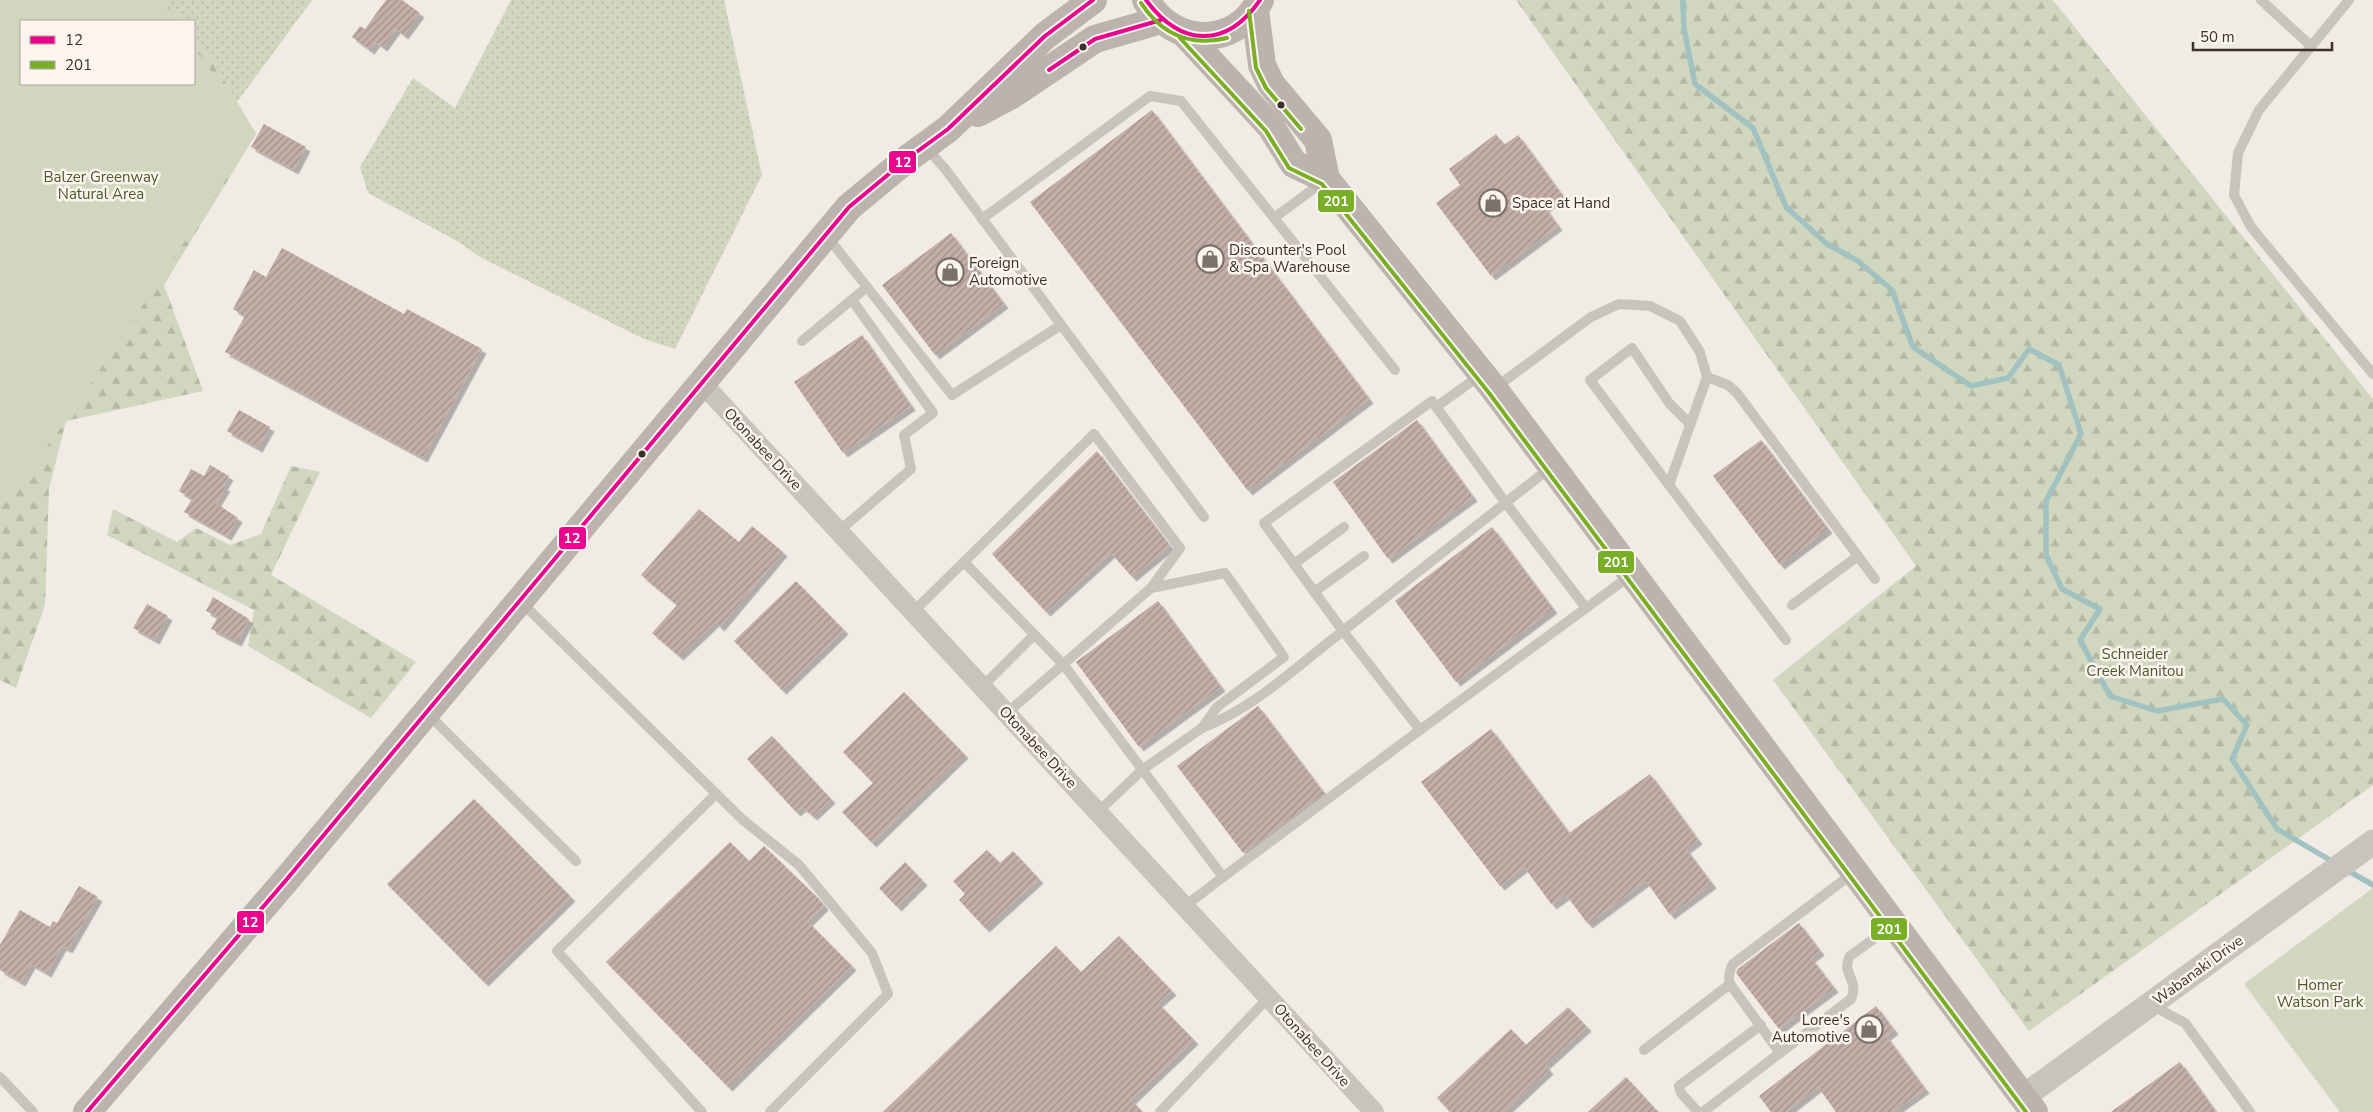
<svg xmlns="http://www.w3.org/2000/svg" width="2373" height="1112" font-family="'Nunito Sans',sans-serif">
	<defs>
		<pattern id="grass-dots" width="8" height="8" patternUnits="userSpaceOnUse" patternTransform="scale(1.25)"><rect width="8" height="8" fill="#d1d6bf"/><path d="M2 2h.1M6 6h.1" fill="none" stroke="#b4b8a4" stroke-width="1.8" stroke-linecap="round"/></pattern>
		<pattern id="forest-firs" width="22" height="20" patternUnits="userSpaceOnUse" patternTransform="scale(1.25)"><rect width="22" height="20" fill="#d1d6bf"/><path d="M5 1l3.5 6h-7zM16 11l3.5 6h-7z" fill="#b4b8a4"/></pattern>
		<pattern id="building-hatch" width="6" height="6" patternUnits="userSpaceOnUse" patternTransform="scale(1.25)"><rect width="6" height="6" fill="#c3afa7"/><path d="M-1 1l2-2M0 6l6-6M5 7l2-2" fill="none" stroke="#a08f88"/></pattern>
		<filter id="shadow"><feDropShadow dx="4.5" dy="4.5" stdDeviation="0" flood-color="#0004"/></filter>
	</defs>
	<rect width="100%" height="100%" fill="#f0ebe5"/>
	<g fill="url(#grass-dots)">
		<path d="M164,0H312L237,102L216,66L194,39V21H180Z"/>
		<path d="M511,0H724L762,175L675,349L644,339L480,257L457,241L368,193L360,167L413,78L455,108Z"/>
	</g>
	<g fill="url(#forest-firs)">
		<path d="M0,0H164L180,21H21V84H194V39L216,66L256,134L164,285L203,391L66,421L49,489L45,605L16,688L0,680Z"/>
		<path d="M1516,0H2053L2373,399V785L2029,1031L1773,680L1916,566Z"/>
		<path d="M291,466L320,472L271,575L416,662L371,718L248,646L254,610L107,535L113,509L177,542L196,528L230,545L261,534Z"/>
	</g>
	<g fill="#d1d6bf">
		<path d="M0,0H160L175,21H21V84H194V47L256,134L66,421L0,509Z"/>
		<path d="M2373,888V1112H2340L2244,984Z"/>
	</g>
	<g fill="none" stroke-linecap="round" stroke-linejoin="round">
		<g stroke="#a1c2c1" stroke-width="5.5">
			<path d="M1683,0L1684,29L1695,84L1753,128L1786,207L1827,244L1858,261L1892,290L1913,347L1971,386L2008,378L2029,349L2059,365L2081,434L2046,501V555L2062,589L2100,609L2080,640L2110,696L2157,711L2223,699L2247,725L2232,759L2277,829L2335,863"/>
			<path d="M2347,870L2373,885"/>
		</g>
	</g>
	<g fill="url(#building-hatch)" filter="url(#shadow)">
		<path d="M386,0H402L420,13L404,35L396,29L383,47L376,42L370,50L352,37L360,26L365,29Z"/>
		<path d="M1152,110L1369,399L1248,491L1030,202Z"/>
		<path d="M264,124L306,147L294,170L251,147Z"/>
		<path d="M1496,134L1504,145L1518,135L1562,195L1545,208L1558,226L1491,276L1436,203L1460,185L1449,169Z"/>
		<path d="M951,233L1004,304L935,355L882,285Z"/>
		<path d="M282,248L404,314L407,309L482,349L423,458L225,352L245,316L233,309L254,270L266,277Z"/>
		<path d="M862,335L911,406L843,453L794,382Z"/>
		<path d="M239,410L270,427L258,448L227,431Z"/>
		<path d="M1417,420L1473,497L1388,559L1333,482Z"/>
		<path d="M1761,440L1828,529L1780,565L1713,476Z"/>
		<path d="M1097,451L1170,546L1132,577L1111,553L1046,612L992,554Z"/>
		<path d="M210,465L229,476L223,486L226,487L216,503L238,518L227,536L184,512L192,499L179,491L191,469L204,476Z"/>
		<path d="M699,509L739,542L752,526L783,552L720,627L715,622L679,656L652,633L677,605L641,575Z"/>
		<path d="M1492,527L1553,609L1456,682L1395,601Z"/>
		<path d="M796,581L844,630L782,690L734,641Z"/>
		<path d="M213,597L249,619L237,642L211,629L218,617L206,611Z"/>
		<path d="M1158,601L1221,687L1139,747L1076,662Z"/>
		<path d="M147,604L168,616L155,640L133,628Z"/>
		<path d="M904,692L964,754L872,843L842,812L873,783L843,752Z"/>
		<path d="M1258,706L1324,793L1243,853L1177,766Z"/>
		<path d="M1491,729L1569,833L1650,774L1698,840L1686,849L1712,884L1670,915L1646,881L1588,924L1566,895L1552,905L1524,867L1500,886L1421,782Z"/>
		<path d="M772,736L831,799L813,816L802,807L796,812L747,759Z"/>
		<path d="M474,799L571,897L484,982L387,884Z"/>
		<path d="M730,842L749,861L764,846L818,898L824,906L808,922L852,966L728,1087L606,962Z"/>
		<path d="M987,850L1000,863L1013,851L1039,879L985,928L959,900L965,894L953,881Z"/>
		<path d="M905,862L923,881L897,907L879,888Z"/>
		<path d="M79,886L98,897L68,949L62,946L47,973L31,964L21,982L0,970V945L20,910L50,927L53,921L57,923Z"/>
		<path d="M1799,923L1820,951L1811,958L1834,988L1779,1029L1736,973L1738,969Z"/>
		<path d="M1119,936L1172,991L1158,1003L1194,1040L1131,1100L1143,1112H883L1056,946L1081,972Z"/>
		<path d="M1876,1006L1894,1030L1886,1036L1925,1089L1893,1112H1836L1818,1087L1786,1112H1771L1759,1096Z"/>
		<path d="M1568,1007L1587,1027L1545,1065L1549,1070L1504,1112H1450L1437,1098L1511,1029L1526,1045Z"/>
		<path d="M2180,1062L2216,1112H2111Z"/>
		<path d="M1626,1077L1658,1112H1588Z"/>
	</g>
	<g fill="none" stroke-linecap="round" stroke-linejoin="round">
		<g stroke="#c9c3be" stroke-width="10">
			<path d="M2261,0L2311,46"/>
			<path d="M2349,0L2259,110L2238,153L2234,195L2251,227L2373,374"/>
			<path d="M925,146L946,170L1204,517"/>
			<path d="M1274,218L1324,181"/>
			<path d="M982,219L1150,96L1181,101L1395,370"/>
			<path d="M826,235L952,395L1061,325"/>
			<path d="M802,341L867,287"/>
			<path d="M1707,377L1728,385L1737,393L1875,579"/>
			<path d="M1495,388L1591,317L1619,304L1650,306L1680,321L1700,352L1707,377L1669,485L1786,640"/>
			<path d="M1436,407L1482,374"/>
			<path d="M1551,467L1343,631L1420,730L1631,575"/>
			<path d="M1669,485L1590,380L1632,348L1669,403L1690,424"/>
			<path d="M839,531L911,469L904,435L933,413L852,300"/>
			<path d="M964,562L1063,664L1223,877L1420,730"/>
			<path d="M1294,564L1344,527"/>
			<path d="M1314,592L1364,556"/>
			<path d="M520,601L743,820L799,865L872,953L888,994L770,1112"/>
			<path d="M1792,605L1858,556"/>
			<path d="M913,612L1094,434L1180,548L1151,588"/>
			<path d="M982,687L1034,635"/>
			<path d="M427,713L576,861"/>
			<path d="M1007,713L1151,588L1225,573L1284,657L1217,707L1202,728L1142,770L1098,812"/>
			<path d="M1202,728C1255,708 1298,665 1343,631L1264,523L1432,401L1505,502L1586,608"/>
			<path d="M1853,873L1733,964C1729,971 1728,976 1730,984L1780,1053L1851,999C1860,980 1840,973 1850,956L1893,925"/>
			<path d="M1185,906L1223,877"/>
			<path d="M2151,1005L2185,1023L2250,1112"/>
			<path d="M1644,1050L1730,984"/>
			<path d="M0,1077L33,1112"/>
			<path d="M702,1112L557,951L716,794"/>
			<path d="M1160,1112L1269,997"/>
			<path d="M1698,1112L1681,1093L1679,1086L1761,1025"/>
			<path d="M1703,1112L1780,1053"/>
		</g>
		<path stroke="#c9c3be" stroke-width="20" d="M701,382L1374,1112"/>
		<path stroke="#c9c3be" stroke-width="25" d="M2023,1097L2373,842"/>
		<g stroke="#bab3ae" stroke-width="28">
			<path d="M1146,0C1172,46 1235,50 1260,0"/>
			<path d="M1255,10L1262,65L1271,84L1318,140L1326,179"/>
			<path d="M1185,34L1271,127L1294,164L1326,179L1494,389L2034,1112"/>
			<path d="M978,113L1010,96L1095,39L1161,20"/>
			<path d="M87,1112L287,879L849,207L907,159L948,129L1045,36L1093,0"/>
		</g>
		<g stroke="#fbf5ee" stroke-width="8">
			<g id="bus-1">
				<path d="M1146,0C1181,47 1226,49 1260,0"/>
				<path d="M1049,70L1095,39L1161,20"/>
				<path d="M87,1112L287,879L849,207L907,159L948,129L1045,36L1093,0"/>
			</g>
		</g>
		<g stroke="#fbf5ee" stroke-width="8">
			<g id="bus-2">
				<path d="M1141,3C1162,35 1190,47 1227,38"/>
				<path d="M1249,11L1256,68L1266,88L1301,129"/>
				<path d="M1180,38L1266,131L1289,168L1322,184L1489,393L2026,1112"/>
			</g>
		</g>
		<use href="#bus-1" stroke="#eb028d" stroke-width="4"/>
		<use href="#bus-2" stroke="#78af26" stroke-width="4"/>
	</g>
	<defs>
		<g id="shop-ring" transform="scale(1.4375)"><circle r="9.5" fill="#fbf5ee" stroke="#7a716c" stroke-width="1.5"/><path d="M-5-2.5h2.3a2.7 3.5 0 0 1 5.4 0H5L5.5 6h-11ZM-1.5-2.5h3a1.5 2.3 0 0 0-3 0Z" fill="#7a716c"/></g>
	</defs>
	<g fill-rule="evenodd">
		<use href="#shop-ring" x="1493" y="203"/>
		<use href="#shop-ring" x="1210" y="259"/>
		<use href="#shop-ring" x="950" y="272"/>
		<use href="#shop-ring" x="1869" y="1029"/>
	</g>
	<g fill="#3b302b" stroke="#fbf5ee" stroke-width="2">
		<circle cx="1083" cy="47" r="4.5"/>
		<circle cx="1281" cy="105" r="4.5"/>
		<circle cx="642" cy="454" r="4.5"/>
	</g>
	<g text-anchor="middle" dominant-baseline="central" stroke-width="5" stroke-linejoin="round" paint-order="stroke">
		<g font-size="15" fill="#4a5a2e" stroke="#fbf5ee">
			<text x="101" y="177">Balzer Greenway<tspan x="101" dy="17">Natural Area</tspan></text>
			<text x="2135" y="654">Schneider<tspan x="2135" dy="17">Creek Manitou</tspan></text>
			<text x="2320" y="985">Homer<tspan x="2320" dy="17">Watson Park</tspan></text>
		</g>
		<g font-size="15" fill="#3b302b" stroke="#fbf5ee" text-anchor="start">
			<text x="1512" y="203">Space at Hand</text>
			<text x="1229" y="250">Discounter's Pool<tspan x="1229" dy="17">&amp; Spa Warehouse</tspan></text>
			<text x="969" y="263">Foreign<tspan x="969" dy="17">Automotive</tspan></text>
			<text x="1850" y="1020" text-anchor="end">Loree's<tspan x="1850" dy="17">Automotive</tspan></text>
		</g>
		<g font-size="15" fill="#3b302b" stroke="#fbf5ee">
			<text transform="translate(763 449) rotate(47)">Otonabee Drive</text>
			<text transform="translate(1038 747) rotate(47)">Otonabee Drive</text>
			<text transform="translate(2198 970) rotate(-36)">Wabanaki Drive</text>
			<text transform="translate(1312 1045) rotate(48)">Otonabee Drive</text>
		</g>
	</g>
	<g stroke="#fbf5ee" stroke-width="2">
		<rect x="888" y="150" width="29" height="24" rx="5" fill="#eb028d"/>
		<rect x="1317" y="189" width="38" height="24" rx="5" fill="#78af26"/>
		<rect x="558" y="526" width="29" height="24" rx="5" fill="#eb028d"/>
		<rect x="1597" y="550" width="38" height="24" rx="5" fill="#78af26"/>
		<rect x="236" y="910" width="29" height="24" rx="5" fill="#eb028d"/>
		<rect x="1870" y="917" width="38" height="24" rx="5" fill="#78af26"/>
	</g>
	<g font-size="14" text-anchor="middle" font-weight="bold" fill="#fff">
		<text x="903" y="167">12</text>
		<text x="1336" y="206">201</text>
		<text x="572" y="543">12</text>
		<text x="1616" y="567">201</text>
		<text x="250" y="927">12</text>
		<text x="1889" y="934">201</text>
	</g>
	<rect x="20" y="20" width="175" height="65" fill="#fbf5ee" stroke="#aea6a0"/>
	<rect x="30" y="36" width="25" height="8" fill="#eb028d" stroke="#aea6a0"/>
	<text x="65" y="45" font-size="15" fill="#3b302b">12</text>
	<rect x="30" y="61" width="25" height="8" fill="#78af26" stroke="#aea6a0"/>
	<text x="65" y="70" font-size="15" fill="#3b302b">201</text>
	<path d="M2193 42v8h139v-8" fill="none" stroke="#3b302b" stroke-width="2.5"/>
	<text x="2200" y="42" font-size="15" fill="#3b302b" stroke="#fbf5ee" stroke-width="4" paint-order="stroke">50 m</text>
</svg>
